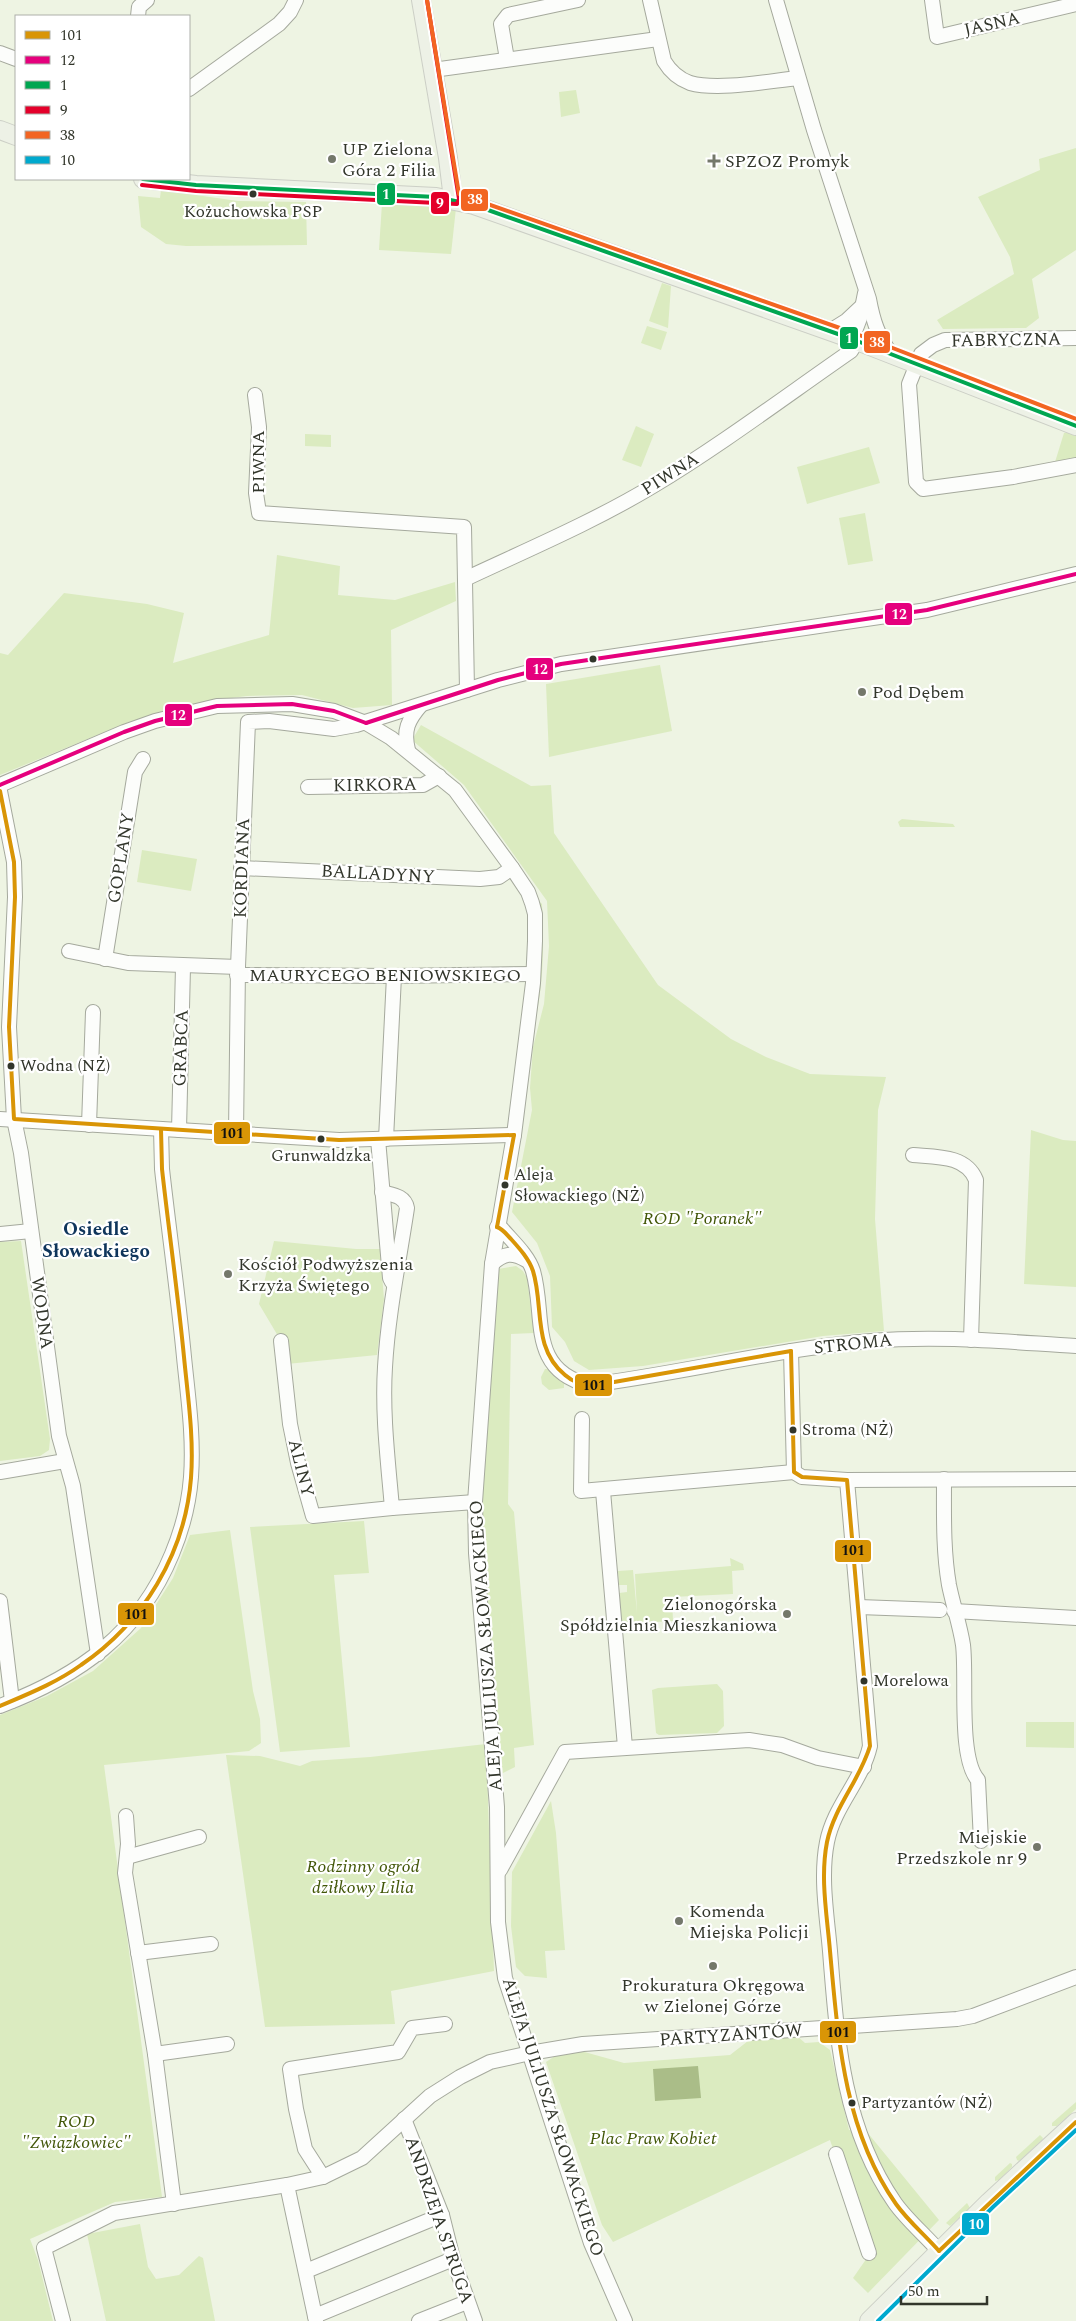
<svg xmlns="http://www.w3.org/2000/svg" width="1076" height="2321" font-family="Spectral,serif">
	<rect width="100%" height="100%" fill="#eef4e3"/>
	<g fill="#dbebc0">
		<path d="M576,90L580,113L561,117L559,92Z"/>
		<path d="M1076,148V250L1032,279L1039,318L1026,328L943,329L937,320L1014,274L1010,257L978,197L1040,170L1039,159Z"/>
		<path d="M161,190L238,201L306,202L307,245L186,246L166,244L141,227L138,196L160,198Z"/>
		<path d="M382,203L456,208L451,254L379,250Z"/>
		<path d="M662,283L671,286L668,328L649,321Z"/>
		<path d="M647,326L667,332L661,350L641,343Z"/>
		<path d="M636,426L654,434L641,467L622,460Z"/>
		<path d="M1067,432L1076,435V458L1055,462L1064,433Z"/>
		<path d="M305,434L331,435V447L305,446Z"/>
		<path d="M869,447L880,483L807,504L797,467Z"/>
		<path d="M865,513L873,561L848,565L839,518Z"/>
		<path d="M277,555L340,566L338,595L395,600L455,582L456,601L391,630L392,705L353,708L302,695L247,696L215,700L129,722L0,775V653L8,655L64,593L147,604L184,613L173,663L269,635Z"/>
		<path d="M660,665L672,731L549,757L546,684Z"/>
		<path d="M421,725L531,786L551,785L554,833L658,985L731,1039L766,1057L810,1074L886,1077L878,1110L875,1219L884,1331L823,1336L643,1366L589,1370L574,1361L565,1342L552,1327L550,1276L537,1243L512,1212L532,1110L530,1088L533,1047L544,1004L549,946L547,901L464,785L412,740Z"/>
		<path d="M902,819L953,824L955,827H900L898,822Z"/>
		<path d="M142,850L197,859L191,891L137,882Z"/>
		<path d="M539,901L542,904C544,950 544,989 532,1034L540,949Z"/>
		<path d="M1031,1130L1063,1140L1076,1141V1287L1024,1284Z"/>
		<path d="M21,1241L50,1439L49,1450L40,1456L0,1461V1242Z"/>
		<path d="M274,1241L356,1249H380L384,1299L377,1355L287,1364L281,1341L259,1304Z"/>
		<path d="M516,1266L523,1271L527,1278L534,1333L511,1334L508,1504L514,1512L534,1745L514,1748L515,1767L499,1775L480,1523L498,1269Z"/>
		<path d="M545,1369H551L564,1383V1388L549,1390L542,1384L541,1377Z"/>
		<path d="M364,1521L369,1573L334,1575L350,1747L280,1752L250,1527Z"/>
		<path d="M230,1530L253,1691L260,1719L261,1743L249,1751L104,1765L162,2197L115,2202L30,2239L38,2260L53,2321H0V1715L47,1696L93,1671L141,1628L173,1578L190,1535Z"/>
		<path d="M730,1558L743,1564L744,1570L732,1571L733,1594L672,1597L673,1621L638,1623V1627L622,1629L619,1593L627,1592V1585H619L618,1571L633,1570L637,1613L635,1574L731,1566Z"/>
		<path d="M717,1684L723,1691L724,1726L717,1733L659,1735L656,1733L652,1690L658,1688Z"/>
		<path d="M1026,1722H1074V1748L1026,1747Z"/>
		<path d="M486,1744L494,1971L391,1991L395,2024L265,2027L226,1755L260,1756L300,1766L312,1761L370,1757Z"/>
		<path d="M551,1801L556,1833L565,1950L545,1951L547,1978L525,1976L516,1967L511,1926L512,1872Z"/>
		<path d="M757,2034L796,2035L805,2043L819,2042L830,2050L849,2130L867,2132L939,2220L868,2293L853,2278L869,2255L830,2140L613,2242L602,2225L546,2062L558,2054L581,2051L624,2063L730,2055Z"/>
		<path d="M1076,2102V2109L1057,2126H1052V2123Z"/>
		<path d="M1040,2135L1043,2138L1042,2140L1019,2161L1017,2160L1016,2157Z"/>
		<path d="M1010,2163L1012,2164V2167L999,2180L995,2181V2177Z"/>
		<path d="M967,2203L970,2208L950,2226L946,2223Z"/>
		<path d="M140,2224L148,2267L156,2279L179,2275L199,2256L203,2258L215,2321H106L87,2234Z"/>
	</g>
	<path fill="#aabd88" d="M698,2066L701,2098L655,2101L653,2069Z"/>
	<g fill="none" stroke-linecap="round" stroke-linejoin="round">
		<g stroke="#a5a99d" stroke-width="16">
			<g id="minor">
				<path d="M650,0L664,61C670,71 679,79 690,83C718,91 769,81 798,78"/>
				<path d="M776,0L814,130L869,299C873,321 878,336 891,354"/>
				<path d="M932,0L937,37L1076,4"/>
				<path d="M138,16L139,7L147,0"/>
				<path d="M0,53L16,59"/>
				<path d="M507,59L501,24L508,15L578,0"/>
				<path d="M433,70L658,39"/>
				<path d="M189,89L279,24L290,12L296,0"/>
				<path d="M830,331L846,321L862,306"/>
				<path d="M1076,338L945,340L933,345L921,354L909,384L916,482L923,489L1013,477L1076,465"/>
				<path d="M852,339L860,318L865,293"/>
				<path d="M255,395L259,427L256,493L259,513L464,527L467,690"/>
				<path d="M465,579C529,549 593,522 653,486C721,445 786,396 851,351L857,341"/>
				<path d="M408,750C403,730 408,720 421,705"/>
				<path d="M0,785L124,732L155,721L217,706L292,704L334,711L366,723L391,738L455,790L512,868L528,892L532,903L535,914V941L533,983L514,1135L492,1264L475,1502L476,1553L497,1807L498,1922L505,1978L591,2243L625,2321"/>
				<path d="M308,787L423,785L439,776"/>
				<path d="M0,791L14,862L15,897L9,1027L14,1119L21,1153L59,1436L73,1486L98,1654"/>
				<path d="M241,868L480,879L499,877L512,868"/>
				<path d="M69,951L128,963L238,967"/>
				<path d="M105,959L135,772L143,759"/>
				<path d="M237,975L394,976L533,974"/>
				<path d="M0,1119L339,1140L514,1135"/>
				<path d="M89,1125L93,1012"/>
				<path d="M179,1130L183,967"/>
				<path d="M236,1134L238,967L248,722L269,721L334,729L356,725L498,680L561,664L927,610L1076,574"/>
				<path d="M378,1139L390,1278L392,1282"/>
				<path d="M386,1139L394,976"/>
				<path d="M913,1155C936,1157 966,1155 976,1180L971,1340"/>
				<path d="M382,1192C393,1195 405,1196 407,1208C399,1261 388,1314 385,1367C382,1413 388,1461 392,1508L475,1502"/>
				<path d="M497,1227L501,1228C512,1241 528,1255 533,1271C546,1315 527,1370 589,1385C683,1373 776,1349 871,1341C939,1335 1008,1342 1076,1346"/>
				<path d="M0,1234L31,1231"/>
				<path d="M492,1264C504,1253 512,1252 526,1260"/>
				<path d="M281,1341L290,1424L298,1463L313,1516L392,1508"/>
				<path d="M791,1351L794,1472L802,1477L847,1480L870,1746C862,1781 834,1806 827,1842C820,1877 827,1916 830,1951C837,2040 843,2128 895,2203C907,2220 925,2235 939,2251"/>
				<path d="M582,1419L581,1491L794,1472"/>
				<path d="M0,1472L65,1461"/>
				<path d="M944,1479C944,1515 943,1550 949,1585C953,1605 960,1625 963,1645C967,1677 958,1758 978,1780L981,1841"/>
				<path d="M847,1480L1076,1479"/>
				<path d="M603,1491L625,1747"/>
				<path d="M0,1601L12,1701"/>
				<path d="M859,1607L940,1610"/>
				<path d="M954,1611L1076,1618"/>
				<path d="M0,1706C79,1676 139,1634 172,1554C182,1530 189,1503 191,1477C194,1437 188,1397 184,1357C178,1294 169,1232 162,1169L161,1129"/>
				<path d="M126,1816L128,1844L125,1873L155,2054L227,2044"/>
				<path d="M127,1857L199,1837"/>
				<path d="M500,1870L565,1752L749,1740L782,1745L818,1758L864,1767"/>
				<path d="M138,1953L211,1944"/>
				<path d="M155,2054L174,2204"/>
				<path d="M404,2119L442,2215L453,2259L475,2321"/>
				<path d="M836,2154L869,2253"/>
				<path d="M323,2177L305,2149L296,2109L290,2069L398,2052L412,2028L445,2024"/>
				<path d="M287,2185L316,2321"/>
				<path d="M306,2271L442,2215"/>
				<path d="M315,2316L453,2259"/>
				<path d="M63,2321L44,2248L114,2213L287,2185L323,2177L362,2158L430,2096L460,2077L490,2062L530,2053L583,2044L957,2019L973,2016L1076,1977"/>
				<path d="M419,2321L467,2302"/>
			</g>
		</g>
		<g stroke="#cccfc6" stroke-width="20">
			<g id="major">
				<path d="M421,0L448,158L453,199"/>
				<path d="M0,130L16,136"/>
				<path d="M143,179L196,185L436,197L474,205L852,339L1076,426"/>
				<path d="M869,2321L989,2202L1076,2122"/>
			</g>
		</g>
		<use href="#minor" stroke="#fcfdfb" stroke-width="14"/>
		<use href="#major" stroke="#edf1e6" stroke-width="18"/>
		<g stroke="#fff" stroke-width="8">
			<g id="bus-1">
				<path d="M0,791L14,862L15,897L9,1027L14,1119L339,1140L514,1135"/>
				<path d="M497,1227C503,1229 507,1235 511,1239C520,1249 529,1259 533,1271C544,1306 532,1348 565,1375C574,1383 585,1386 597,1385L791,1351"/>
				<path d="M497,1227L514,1135"/>
				<path d="M791,1351L794,1472L802,1477L847,1480L870,1746C860,1780 834,1807 827,1842C820,1878 827,1915 830,1951C838,2038 844,2130 896,2204C908,2221 925,2235 939,2251"/>
				<path d="M0,1706C28,1694 56,1683 81,1665C143,1623 185,1554 191,1478C194,1438 188,1398 184,1357C178,1295 169,1232 162,1169L161,1129"/>
				<path d="M939,2251L1076,2122"/>
			</g>
		</g>
		<g stroke="#fff" stroke-width="8">
			<g id="bus-2">
				<path d="M366,723L498,680L561,664L927,610L1076,574"/>
				<path d="M0,785L124,732L155,721L217,706L292,704L334,711L366,723"/>
			</g>
		</g>
		<g stroke="#fff" stroke-width="8">
			<path id="bus-3" d="M143,179L196,185L436,197L474,205L852,339L1076,426"/>
		</g>
		<g stroke="#fff" stroke-width="8">
			<path id="bus-4" d="M142,185L196,191L457,204L459,199L427,0"/>
		</g>
		<g stroke="#fff" stroke-width="8">
			<path id="bus-5" d="M427,0L459,194L854,333L1076,419"/>
		</g>
		<g stroke="#fff" stroke-width="8">
			<path id="bus-6" d="M878,2321L993,2207L1076,2130"/>
		</g>
		<use href="#bus-1" stroke="#d99506" stroke-width="4"/>
		<use href="#bus-2" stroke="#e5007d" stroke-width="4"/>
		<use href="#bus-3" stroke="#00a651" stroke-width="4"/>
		<use href="#bus-4" stroke="#e4002b" stroke-width="4"/>
		<use href="#bus-5" stroke="#f26522" stroke-width="4"/>
		<use href="#bus-6" stroke="#00a9ce" stroke-width="4"/>
	</g>
	<g fill="#74786b" stroke="#fff" stroke-width="2">
		<circle cx="332" cy="159" r="5"/>
		<path d="M711.5 153.5h5v5h5v5h-5v5h-5v-5h-5v-5h5z"/>
		<circle cx="862" cy="692" r="5"/>
		<circle cx="228" cy="1274" r="5"/>
		<circle cx="787" cy="1614" r="5"/>
		<circle cx="1037" cy="1847" r="5"/>
		<circle cx="679" cy="1921" r="5"/>
		<circle cx="713" cy="1966" r="5"/>
	</g>
	<g fill="#32362b" stroke="#fff" stroke-width="2">
		<circle cx="253" cy="194" r="4.5"/>
		<circle cx="593" cy="659" r="4.5"/>
		<circle cx="11" cy="1066" r="4.5"/>
		<circle cx="321" cy="1139" r="4.5"/>
		<circle cx="505" cy="1185" r="4.5"/>
		<circle cx="793" cy="1430" r="4.5"/>
		<circle cx="864" cy="1681" r="4.5"/>
		<circle cx="852" cy="2103" r="4.5"/>
	</g>
	<g text-anchor="middle" dominant-baseline="central" stroke-width="4.5" stroke-linejoin="round" paint-order="stroke">
		<g font-size="17" fill="#32362b" stroke="#fff" text-anchor="start">
			<text x="253" y="212" text-anchor="middle">Kożuchowska PSP</text>
			<text x="20" y="1066">Wodna (NŻ)</text>
			<text x="321" y="1156" text-anchor="middle">Grunwaldzka</text>
			<text x="514" y="1175">Aleja<tspan x="514" dy="21">Słowackiego (NŻ)</tspan></text>
			<text x="802" y="1430">Stroma (NŻ)</text>
			<text x="873" y="1681">Morelowa</text>
			<text x="861" y="2103">Partyzantów (NŻ)</text>
		</g>
		<g font-size="18" fill="#32362b" stroke="#fff">
			<text transform="translate(992 24) rotate(-13)">JASNA</text>
			<text transform="translate(1006 340) rotate(-1)">FABRYCZNA</text>
			<text transform="translate(258 462) rotate(-90)">PIWNA</text>
			<text transform="translate(670 474) rotate(-32)">PIWNA</text>
			<text transform="translate(375 785) rotate(-1)">KIRKORA</text>
			<text transform="translate(121 858) rotate(-81)">GOPLANY</text>
			<text transform="translate(242 868) rotate(-88)">KORDIANA</text>
			<text transform="translate(378 874) rotate(3)">BALLADYNY</text>
			<text x="385" y="975">MAURYCEGO BENIOWSKIEGO</text>
			<text transform="translate(181 1048) rotate(-88)">GRABCA</text>
			<text transform="translate(42 1313) rotate(82)">WODNA</text>
			<text transform="translate(853 1344) rotate(-6)">STROMA</text>
			<text transform="translate(301 1468) rotate(76)">ALINY</text>
			<text transform="translate(486 1646) rotate(-94)">ALEJA JULIUSZA SŁOWACKIEGO</text>
			<text transform="translate(731 2035) rotate(-4)">PARTYZANTÓW</text>
			<text transform="translate(553 2117) rotate(72)">ALEJA JULIUSZA SŁOWACKIEGO</text>
			<text transform="translate(439 2220) rotate(71)">ANDRZEJA STRUGA</text>
		</g>
		<g font-size="18" fill="#32362b" stroke="#fff" text-anchor="start">
			<text x="342" y="149">UP Zielona<tspan x="342" dy="21">Góra 2 Filia</tspan></text>
			<text x="725" y="161">SPZOZ Promyk</text>
			<text x="872" y="692">Pod Dębem</text>
			<text x="238" y="1264">Kościół Podwyższenia<tspan x="238" dy="21">Krzyża Świętego</tspan></text>
			<text x="777" y="1604" text-anchor="end">Zielonogórska<tspan x="777" dy="21">Spółdzielnia Mieszkaniowa</tspan></text>
			<text x="1027" y="1837" text-anchor="end">Miejskie<tspan x="1027" dy="21">Przedszkole nr 9</tspan></text>
			<text x="689" y="1911">Komenda<tspan x="689" dy="21">Miejska Policji</tspan></text>
			<text x="713" y="1985" text-anchor="middle">Prokuratura Okręgowa<tspan x="713" dy="21">w Zielonej Górze</tspan></text>
		</g>
		<g font-size="18" font-style="italic" fill="#425708" stroke="#fff">
			<text x="702" y="1218">ROD "Poranek"</text>
			<text x="363" y="1866">Rodzinny ogród<tspan x="363" dy="21">dziłkowy Lilia</tspan></text>
			<text x="76" y="2121">ROD<tspan x="76" dy="21">"Związkowiec"</tspan></text>
			<text x="653" y="2138">Plac Praw Kobiet</text>
		</g>
		<g font-size="19" font-weight="bold" fill="#0f355b" stroke="#fff">
			<text x="96" y="1229">Osiedle<tspan x="96" dy="22">Słowackiego</tspan></text>
		</g>
	</g>
	<g stroke="#fff" stroke-width="2">
		<rect x="376" y="182" width="20" height="24" rx="5" fill="#00a651"/>
		<rect x="460" y="188" width="29" height="24" rx="5" fill="#f26522"/>
		<rect x="430" y="191" width="20" height="24" rx="5" fill="#e4002b"/>
		<rect x="839" y="326" width="20" height="24" rx="5" fill="#00a651"/>
		<rect x="863" y="330" width="28" height="24" rx="5" fill="#f26522"/>
		<rect x="884" y="602" width="29" height="24" rx="5" fill="#e5007d"/>
		<rect x="525" y="657" width="29" height="24" rx="5" fill="#e5007d"/>
		<rect x="164" y="703" width="29" height="24" rx="5" fill="#e5007d"/>
		<rect x="213" y="1121" width="38" height="24" rx="5" fill="#d99506"/>
		<rect x="574" y="1373" width="39" height="24" rx="5" fill="#d99506"/>
		<rect x="834" y="1539" width="38" height="24" rx="5" fill="#d99506"/>
		<rect x="117" y="1602" width="38" height="24" rx="5" fill="#d99506"/>
		<rect x="819" y="2020" width="38" height="24" rx="5" fill="#d99506"/>
		<rect x="961" y="2212" width="29" height="24" rx="5" fill="#00a9ce"/>
	</g>
	<g font-size="14" text-anchor="middle" font-weight="bold" fill="#fff">
		<text x="386" y="199">1</text>
		<text x="475" y="204">38</text>
		<text x="440" y="208">9</text>
		<text x="849" y="343">1</text>
		<text x="877" y="347">38</text>
		<text x="899" y="619">12</text>
		<text x="540" y="674">12</text>
		<text x="178" y="720">12</text>
		<text x="976" y="2229">10</text>
	</g>
	<g font-size="14" text-anchor="middle" font-weight="bold" fill="#111">
		<text x="232" y="1138">101</text>
		<text x="594" y="1390">101</text>
		<text x="853" y="1555">101</text>
		<text x="136" y="1619">101</text>
		<text x="838" y="2037">101</text>
	</g>
	<rect x="15" y="15" width="175" height="165" fill="#ffffff" stroke="#adafaa"/>
	<rect x="25" y="31" width="25" height="8" fill="#d99506" stroke="#adafaa"/>
	<text x="60" y="40" font-size="15" fill="#32362b">101</text>
	<rect x="25" y="56" width="25" height="8" fill="#e5007d" stroke="#adafaa"/>
	<text x="60" y="65" font-size="15" fill="#32362b">12</text>
	<rect x="25" y="81" width="25" height="8" fill="#00a651" stroke="#adafaa"/>
	<text x="60" y="90" font-size="15" fill="#32362b">1</text>
	<rect x="25" y="106" width="25" height="8" fill="#e4002b" stroke="#adafaa"/>
	<text x="60" y="115" font-size="15" fill="#32362b">9</text>
	<rect x="25" y="131" width="25" height="8" fill="#f26522" stroke="#adafaa"/>
	<text x="60" y="140" font-size="15" fill="#32362b">38</text>
	<rect x="25" y="156" width="25" height="8" fill="#00a9ce" stroke="#adafaa"/>
	<text x="60" y="165" font-size="15" fill="#32362b">10</text>
	<path d="M901 2296v8h86v-8" fill="none" stroke="#32362b" stroke-width="2.5"/>
	<text x="908" y="2296" font-size="15" fill="#32362b" stroke="#ffffff" stroke-width="4" paint-order="stroke">50 m</text>
</svg>
